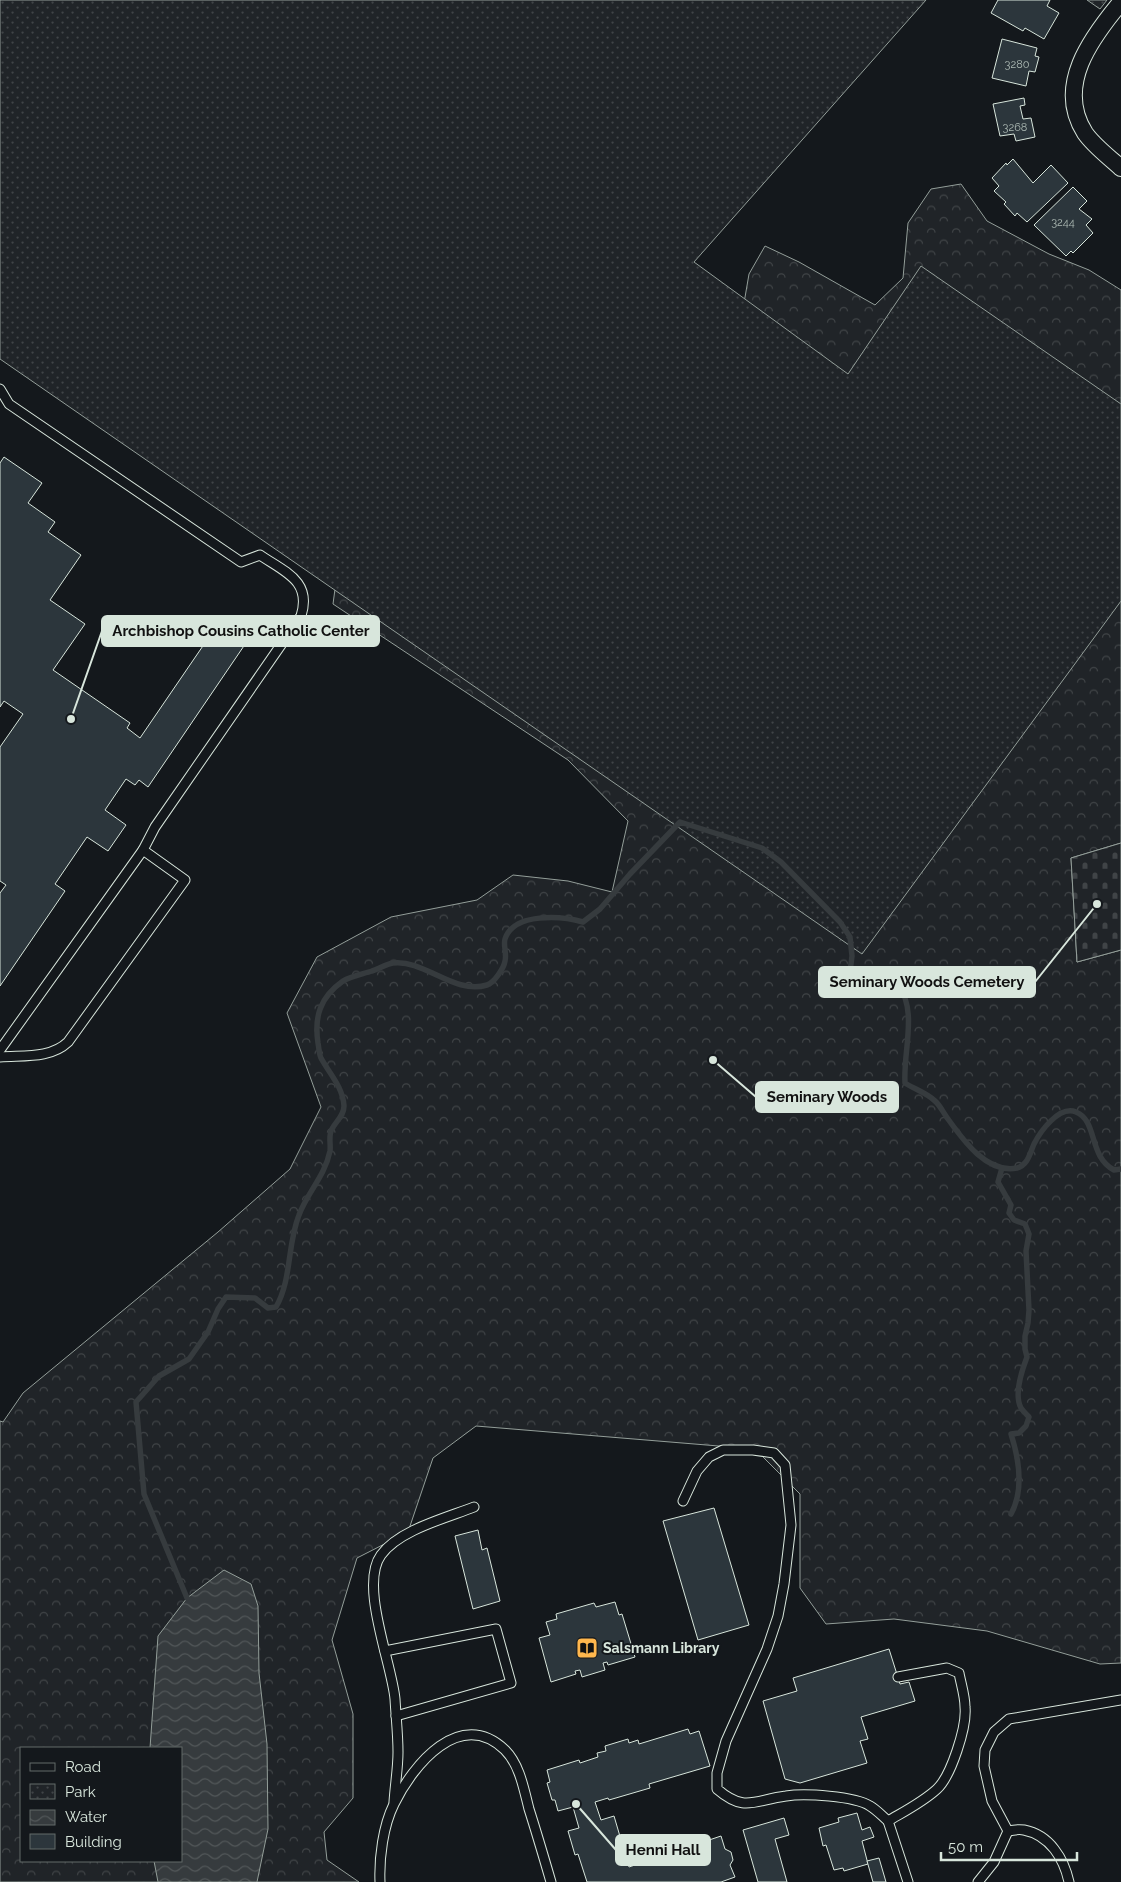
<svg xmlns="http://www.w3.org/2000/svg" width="1121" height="1882" font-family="Raleway,sans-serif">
	<defs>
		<pattern id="forest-crowns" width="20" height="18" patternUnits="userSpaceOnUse" patternTransform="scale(1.25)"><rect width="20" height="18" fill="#202428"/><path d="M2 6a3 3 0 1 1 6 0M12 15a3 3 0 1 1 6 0" fill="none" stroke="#404447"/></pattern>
		<pattern id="cemetery-stones" width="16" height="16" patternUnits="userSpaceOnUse" patternTransform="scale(1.25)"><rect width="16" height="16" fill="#202428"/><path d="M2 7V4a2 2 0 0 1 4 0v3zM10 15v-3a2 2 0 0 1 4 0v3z" fill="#404447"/></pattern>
		<pattern id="park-dots" width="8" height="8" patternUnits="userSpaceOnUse" patternTransform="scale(1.25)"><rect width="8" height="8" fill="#202428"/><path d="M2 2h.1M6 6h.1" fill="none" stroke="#404447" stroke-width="1.8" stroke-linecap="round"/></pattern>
		<pattern id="water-waves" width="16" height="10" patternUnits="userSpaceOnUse" patternTransform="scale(1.25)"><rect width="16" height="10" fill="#363b3e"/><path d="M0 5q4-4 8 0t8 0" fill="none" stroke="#525759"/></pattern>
	</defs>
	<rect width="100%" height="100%" fill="#14181c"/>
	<path fill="url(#forest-crowns)" stroke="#939e99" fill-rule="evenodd" d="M961,184L987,221L1049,254L1089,270L1121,290V843L1071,858L1077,962L1121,950V1663L1100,1664L987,1631L894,1619L826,1624L800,1588V1494L755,1449L476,1426L433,1458L408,1532L357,1558L332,1640L353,1714V1798L324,1832L327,1860L359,1882H0V1421L3,1422L23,1393L218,1232L290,1169L321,1107L287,1013L317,957L391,917L477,900L513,875L568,881L612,892L628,821L568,760L333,604L335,589L738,338L749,274L765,246L799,262L875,305L903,278L908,223L931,189ZM21,1748H181V1861H21Z"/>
	<path fill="url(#cemetery-stones)" stroke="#939e99" d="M1121,843V950L1077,962L1071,858Z"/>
	<g fill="url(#park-dots)" stroke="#939e99">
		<path d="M0,0H926L694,262L848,374L921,266L1121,404V601L862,954L0,359Z"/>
		<path d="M1087,0H1107L1100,9Z"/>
	</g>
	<path fill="url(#water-waves)" stroke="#939e99" d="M224,1570L251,1584L258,1606L259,1673L267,1744L268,1829L257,1882H158L154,1861H181V1748H150L158,1636L187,1598Z"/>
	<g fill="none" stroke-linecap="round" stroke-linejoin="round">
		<g stroke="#363b3e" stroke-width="5.5">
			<path d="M1002,1168L998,1182L1011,1205L1009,1213L1014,1220L1025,1224L1029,1234L1026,1251L1029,1310L1028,1323L1025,1336V1349L1027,1357C1022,1370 1014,1395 1021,1408C1023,1411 1026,1414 1029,1417L1026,1426L1019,1433L1011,1434C1019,1459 1024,1490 1011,1514"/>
			<path d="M187,1598L144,1494L136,1402L159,1376L189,1359L208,1332L218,1309L226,1297L255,1298L268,1308L276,1307C292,1279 287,1245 299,1215C307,1193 325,1176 330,1151C331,1144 328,1135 332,1129C336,1121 344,1116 344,1106C343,1087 329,1073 321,1058C319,1054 319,1048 318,1043C314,1017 320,997 343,981C351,976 363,974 372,971C379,969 386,964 393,963C424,959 454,995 487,985C494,983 504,968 505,961C507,954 503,945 505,939C514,912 562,916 583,922L600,909L630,874L680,822L762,848L781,862L840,922L850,937L852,956L849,980L861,987L880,980L898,984C918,1012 903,1050 905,1083C914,1089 927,1093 935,1101C940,1105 944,1114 948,1119C963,1140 987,1174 1017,1168C1028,1165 1030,1153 1034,1144C1040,1132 1059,1105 1076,1112C1098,1121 1088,1156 1114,1170L1121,1169"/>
		</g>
	</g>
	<g fill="#2c363c" stroke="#d8e6dc">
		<path d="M998,0H1050L1047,6L1059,13L1044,39L1025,28L1023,31L991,13Z"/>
		<path d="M1002,39L1037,48L1035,56L1039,57L1035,72L1029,71L1026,86L992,78Z"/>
		<path d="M1024,98L1025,105L1020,106L1023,119L1031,118L1035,137L1016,141L1014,134L1000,136L993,104Z"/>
		<path d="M1013,159L1033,183L1051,165L1068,183L1027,222L1017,213L1015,216L1004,204L1006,202L994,191L999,186L992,178L1006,163L1007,165Z"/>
		<path d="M1073,187L1087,201L1079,209L1092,219L1086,225L1093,233L1073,253L1071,251L1066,256L1034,225Z"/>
		<path d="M4,457L42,483L28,503L55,522L48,532L81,555L50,600L85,624L53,670L130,723L127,728L140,738L222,618L250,637L148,787L139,780L135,785L126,779L105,810L126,825L108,851L87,837L55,884L65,891L0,986V893L6,885L0,881V747L23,714L4,701L0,707V463Z"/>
		<path d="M714,1508L749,1625L698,1640L663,1521Z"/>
		<path d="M478,1530L482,1550L487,1548L500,1601L473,1609L455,1536Z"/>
		<path d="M615,1602L619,1615L622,1614L635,1657L608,1665L607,1662L603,1663L605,1670L582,1677L580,1670L575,1671L576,1674L551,1682L539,1638L550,1635L546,1622L557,1619L556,1614L594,1603L596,1607Z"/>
		<path d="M889,1649L900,1684L909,1682L915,1701L861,1717L868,1739L860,1741L867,1763L800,1783L785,1779L763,1701L797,1691L793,1678Z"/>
		<path d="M688,1729L690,1734L699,1731L710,1766L649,1784L650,1788L609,1800L608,1798L595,1802L601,1820L614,1816L629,1867L721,1836L725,1849L731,1852L733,1860L730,1865L735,1877L721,1882H587L578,1854L575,1855L568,1831L579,1828L573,1807L558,1811L555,1800H552L547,1783L550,1782L547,1770L579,1760L580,1763L598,1757L597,1753L606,1751L605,1746L628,1739L629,1743L638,1740L639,1744Z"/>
		<path d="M857,1813L862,1830L870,1827L874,1837L862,1841L868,1864L844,1871L843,1868L834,1870L826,1845L823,1846L819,1828L839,1822L838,1818Z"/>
		<path d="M784,1818L789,1835L775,1839L787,1882H758L743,1830Z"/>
		<path d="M879,1858L886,1882H873L867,1861Z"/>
	</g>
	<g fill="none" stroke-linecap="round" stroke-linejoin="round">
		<g stroke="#d8e6dc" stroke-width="11">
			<g id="lane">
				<path d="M0,389L9,404L241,562L260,555C285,572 312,581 301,616L155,827L143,850L0,1050"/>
				<path d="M0,1057C23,1055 50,1059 68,1042L185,880L143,850"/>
				<path d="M683,1501L697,1471L709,1457L723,1450H753L774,1453L785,1465L791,1525L784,1584L778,1616L767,1649L726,1741L717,1773V1789C745,1813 754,1800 786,1796C804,1793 855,1796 870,1806C877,1810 882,1816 888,1821"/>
				<path d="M385,1651L496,1629L511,1683L396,1716"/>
				<path d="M898,1677L947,1668L959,1673C961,1684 965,1696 965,1707C967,1727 951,1776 937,1789C923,1802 905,1811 888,1821L908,1882"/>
				<path d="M394,1802C395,1785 398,1769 398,1752C398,1735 396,1717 395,1699C392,1664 359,1585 381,1555C399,1530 446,1518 474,1507"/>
				<path d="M1008,1831C1013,1830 1019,1829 1024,1830C1050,1835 1064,1859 1069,1882"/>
				<path d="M380,1882C379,1858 383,1826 394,1804C413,1765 460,1707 505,1750C520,1765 524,1790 529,1809C537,1834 544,1858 551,1882"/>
				<path d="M978,1882L994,1862L1008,1831L992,1801L984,1766L985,1750L994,1732L1009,1719L1121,1700"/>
			</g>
		</g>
		<g stroke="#d8e6dc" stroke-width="18">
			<path id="street" d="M1121,2C1091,38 1055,86 1085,133C1094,146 1109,157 1121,168"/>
		</g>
		<use href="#lane" stroke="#14181c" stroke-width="9"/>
		<use href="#street" stroke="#14181c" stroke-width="16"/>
	</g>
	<defs>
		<g id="library-square" transform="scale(1.125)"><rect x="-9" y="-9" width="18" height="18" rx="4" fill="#ffb74d" stroke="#14181c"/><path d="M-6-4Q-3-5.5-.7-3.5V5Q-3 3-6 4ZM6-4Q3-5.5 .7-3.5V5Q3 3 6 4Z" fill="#111"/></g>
	</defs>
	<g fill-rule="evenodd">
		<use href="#library-square" x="587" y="1648"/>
	</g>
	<g text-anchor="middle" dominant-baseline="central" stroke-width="4" stroke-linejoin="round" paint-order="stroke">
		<g font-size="11" fill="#adbab4">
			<text x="1017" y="64">3280</text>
			<text x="1015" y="127">3268</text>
			<text x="1063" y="222">3244</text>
		</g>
		<g font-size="14" font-weight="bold" fill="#d8e6dc" stroke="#14181c" text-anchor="start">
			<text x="603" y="1648">Salsmann Library</text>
		</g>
	</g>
	<path fill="none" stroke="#d8e6dc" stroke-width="2" d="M71 719L102 631M1097 904L1035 982M713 1060L756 1097M576 1804L616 1850"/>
	<g fill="#d8e6dc" stroke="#14181c" stroke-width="2">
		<circle cx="71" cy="719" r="5"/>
		<circle cx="1097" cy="904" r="5"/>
		<circle cx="713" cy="1060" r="5"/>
		<circle cx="576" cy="1804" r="5"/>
	</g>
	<g fill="#d8e6dc" stroke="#d8e6dc" stroke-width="2">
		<rect x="102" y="616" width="277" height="30" rx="5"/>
		<rect x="819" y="967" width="216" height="30" rx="5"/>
		<rect x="756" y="1082" width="142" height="30" rx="5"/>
		<rect x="616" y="1835" width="94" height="30" rx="5"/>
	</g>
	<g font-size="15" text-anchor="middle" font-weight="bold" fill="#111">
		<text x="241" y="636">Archbishop Cousins Catholic Center</text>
		<text x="927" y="987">Seminary Woods Cemetery</text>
		<text x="827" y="1102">Seminary Woods</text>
		<text x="663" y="1855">Henni Hall</text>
	</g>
	<rect x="20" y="1747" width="162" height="115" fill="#14181c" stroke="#626a69"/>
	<rect x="30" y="1763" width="25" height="8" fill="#14181c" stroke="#626a69"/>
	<text x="65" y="1772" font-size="15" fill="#d8e6dc">Road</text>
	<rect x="30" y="1784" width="25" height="15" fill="url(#park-dots)" stroke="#626a69"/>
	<text x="65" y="1797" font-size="15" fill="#d8e6dc">Park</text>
	<rect x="30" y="1810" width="25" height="15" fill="url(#water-waves)" stroke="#626a69"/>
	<text x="65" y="1822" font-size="15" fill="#d8e6dc">Water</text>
	<rect x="30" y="1834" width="25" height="15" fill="#2c363c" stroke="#626a69"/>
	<text x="65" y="1847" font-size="15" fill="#d8e6dc">Building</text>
	<path d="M941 1852v8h136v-8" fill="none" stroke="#d8e6dc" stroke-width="2.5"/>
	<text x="948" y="1852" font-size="15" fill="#d8e6dc" stroke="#14181c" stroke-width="4" paint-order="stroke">50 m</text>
</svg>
